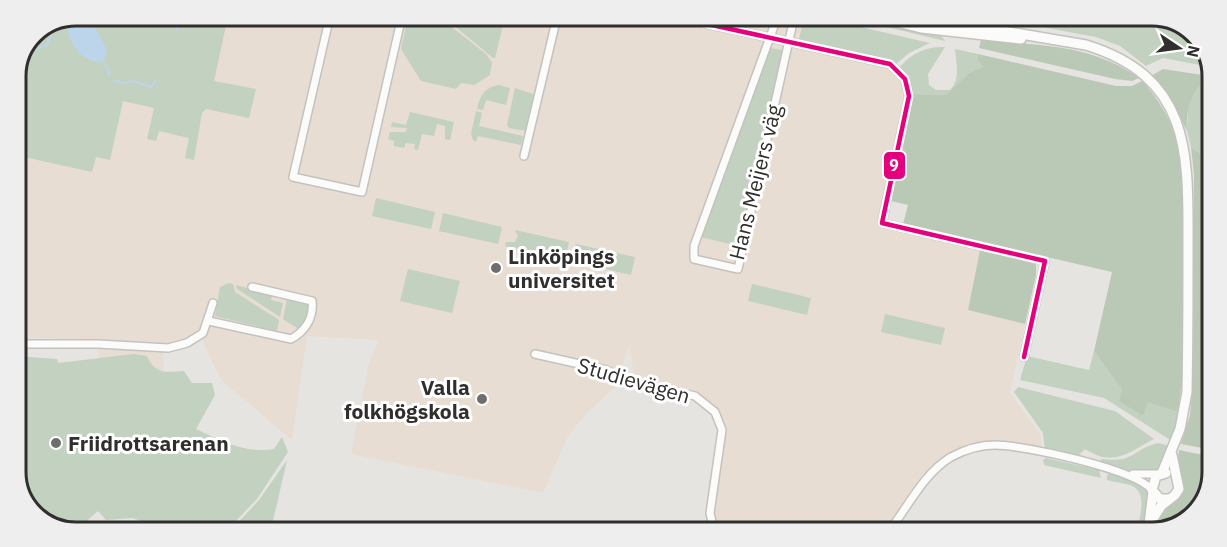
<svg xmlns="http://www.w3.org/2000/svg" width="1227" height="547" font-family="'IBM Plex Sans',sans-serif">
	<rect width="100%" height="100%" fill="#e6e4e1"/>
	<path fill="#e7ddd2" d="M75,15L804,18L798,46L889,67L901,77L906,97L879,226L980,250L968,310L1025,324L1010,392L1041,436V449L998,441H984L949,453L926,475L883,531L720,530L714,517L715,503L726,437L719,411L698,392L634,378L630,343L616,386L588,412L568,436L543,493L351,454L369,363L379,340L307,336L292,440L221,380L202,340L188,348L163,353L165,394L113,395L93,339L15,338V72L33,32Z"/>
	<g fill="#c3d1c0">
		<path d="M75,15L228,16L214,81L256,89L249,118L206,109L202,113L194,160L185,158L189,138L159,131L156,141L147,139L154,108L123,101L110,160L96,157L92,172L15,155V72L33,32Z"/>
		<path d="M408,16L439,17L486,54L492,63L490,75L474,85L461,83L456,89L421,81L401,49Z"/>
		<path d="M444,17H505L495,58H493Z"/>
		<path d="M804,18H837L861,27L930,43L909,53L896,64L885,59L799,39Z"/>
		<path d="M849,18H868L940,34L945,41Z"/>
		<path d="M998,19L1175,20L1200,39L1211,67L1163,58L1146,66L1120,46L1096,37Z"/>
		<path d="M945,47L928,74L929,85L936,90H950C961,79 956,63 955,49L978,54L977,60L985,66L968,74L946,95L912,94L911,83L900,67C911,53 927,46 945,47Z"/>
		<path d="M769,48L783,50L739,246L700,237Z"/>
		<path d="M1209,76H1212L1211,161L1191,147L1187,131L1188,106L1194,89Z"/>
		<path d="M499,85L510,88L506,105L486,100L483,110L477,109C480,95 485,87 499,85Z"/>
		<path d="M515,88L536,95L526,131L509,128L507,125Z"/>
		<path d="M476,111L482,113L479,126L523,136L521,145L478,136L476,142L473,140L471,134Z"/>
		<path d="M410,112L454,122L450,140L445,139V126L437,124L434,136L422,134L418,150L414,149L415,144L406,143L404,148L394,146V141L388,139L390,132H406L407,128L391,127L392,122L406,125Z"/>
		<path d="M376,198L435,212L431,229L372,216Z"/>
		<path d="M443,213L502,227L498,244L439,231Z"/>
		<path d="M515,230L569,242L565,260L505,246L506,242H515L518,236Z"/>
		<path d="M576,244L635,257L631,275L572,261Z"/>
		<path d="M408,269L460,281L452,313L400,301Z"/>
		<path d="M229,283L233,284L235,292L279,320L277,331L215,316L220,287Z"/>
		<path d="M752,284L811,298L807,315L748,301Z"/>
		<path d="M236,285L272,295L271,300L283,303L280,317L237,289Z"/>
		<path d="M287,299L307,304L310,307V313L300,330L283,319Z"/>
		<path d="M885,314L945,328L941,345L881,332Z"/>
		<path d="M1094,351L1143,416L1148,401L1178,412L1172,441L1104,398L1020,380L1027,356L1089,370Z"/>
		<path d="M134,354L147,356C155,375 166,372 184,371L192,383H212L215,395L196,429C221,441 246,454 274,449L282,437L288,452L257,499L229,528H162L132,518L106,520L98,511L80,527H52L25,506L15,476V356L57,359L58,363Z"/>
		<path d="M1018,387L1115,411L1154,439C1129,452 1114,468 1085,449L1077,457L1045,450L1043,433L1014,392Z"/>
		<path d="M1158,443L1170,446C1167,452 1165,463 1161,468C1150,479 1113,466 1100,462L1101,459C1137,463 1130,450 1158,443Z"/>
		<path d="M1046,458L1099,470L1101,478L1044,465L1043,460Z"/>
		<path d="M287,460L273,521L267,528H233L259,500Z"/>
		<path d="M1112,473L1138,481L1149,490L1143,532H1137C1139,518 1149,491 1130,485C1122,483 1114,482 1107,480V475Z"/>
	</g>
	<g fill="#b9c9b6">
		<path d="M981,40C1036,45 1092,44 1139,78L1132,81L1115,79L979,48Z"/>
		<path d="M978,54L1116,86H1132L1142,81C1167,108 1180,138 1183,175L1182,379L1178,412L1148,402L1143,416L1119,401L1122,389L1094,351L1112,272L903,224L908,205L891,201L912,94L946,95L968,74L984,66L977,60Z"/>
		<path d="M1163,69L1209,76C1191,92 1186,107 1187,131L1170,98L1151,76Z"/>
		<path d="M1191,147L1211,161L1208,449L1181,444L1190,415L1193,380L1194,174Z"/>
		<path d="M980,250L1036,264V275L1025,324L968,310Z"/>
		<path d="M1179,450L1208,456L1207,495L1186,522L1154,531L1160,514L1181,496L1183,490L1177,466Z"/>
	</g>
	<path fill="#bdd5eb" d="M75,15C93,19 100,35 107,51L103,61C81,66 65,38 67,18Z"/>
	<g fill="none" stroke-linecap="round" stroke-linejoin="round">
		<g stroke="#bdd5eb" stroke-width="2">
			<path d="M177,30L182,15"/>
			<path d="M103,61L110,75"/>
			<path d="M16,70L26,69L29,51L47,45L53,30L67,19"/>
			<path d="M114,80L124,83L133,81L151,87L156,80"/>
		</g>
		<g stroke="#c3c2bf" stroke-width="10">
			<g id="street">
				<path d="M330,16L293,177L362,192L402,16"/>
				<path d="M680,18L890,64L905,79L909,96L882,223L1045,261L1024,357"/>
				<path d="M777,18L694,246V259L738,269L794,18"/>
				<path d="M524,156L557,17"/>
				<path d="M209,321L291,339C305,331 314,318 312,301L252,287"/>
				<path d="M15,344H98L168,348L187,343L203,333L213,303"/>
				<path d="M535,354L606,370L627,380L695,396L715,412L722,430L710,513L714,530"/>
				<path d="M1133,474H1158"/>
				<path d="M889,531C908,507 924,473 951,457C964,450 980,445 995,445C1024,445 1135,469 1152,490"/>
			</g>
		</g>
		<g stroke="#c3c2bf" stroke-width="12">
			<g id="secondary">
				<path d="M881,18L921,28L1021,39"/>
				<path d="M932,19L1086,45C1193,78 1188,156 1188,249C1188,297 1188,344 1187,392L1180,429L1162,473"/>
				<path d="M1166,473L1156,476L1152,490L1160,499H1169"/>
				<path d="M1149,525L1161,506L1175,495L1179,489L1172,455"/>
				<path d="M1148,532L1153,492"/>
			</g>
		</g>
		<use href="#street" stroke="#fbfbfa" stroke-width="7"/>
		<use href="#secondary" stroke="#fbfbfa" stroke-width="9"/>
		<g stroke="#fff" stroke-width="9">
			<path id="bus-1" d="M680,18L890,64L905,79L909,96L882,223L1045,261L1024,357"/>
		</g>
		<use href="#bus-1" stroke="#e5007d" stroke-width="4.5"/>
	</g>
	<g fill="#706e6c" stroke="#fff" stroke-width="2">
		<circle cx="496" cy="268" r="6"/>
		<circle cx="482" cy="399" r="6"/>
		<circle cx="56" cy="443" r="6"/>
	</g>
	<g text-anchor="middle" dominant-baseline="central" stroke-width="6" stroke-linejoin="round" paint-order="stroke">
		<g font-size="21" fill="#302f2d" stroke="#fff">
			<text transform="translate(755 182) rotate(-76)">Hans Meijers väg</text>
			<text transform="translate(634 380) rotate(16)">Studievägen</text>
		</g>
		<g font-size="21" font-weight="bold" fill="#302f2d" stroke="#fff" text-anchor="start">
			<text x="508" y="256">Linköpings<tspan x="508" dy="24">universitet</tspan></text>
			<text x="470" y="387" text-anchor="end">Valla<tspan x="470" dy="24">folkhögskola</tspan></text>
			<text x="68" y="443">Friidrottsarenan</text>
		</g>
	</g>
	<path d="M0 0H1227V547H0ZM76 26H1152A50 50 0 0 1 1202 76V472A50 50 0 0 1 1152 522H76A50 50 0 0 1 26 472V76A50 50 0 0 1 76 26Z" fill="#eee" fill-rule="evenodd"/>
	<path fill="none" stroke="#302f2d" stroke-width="3" d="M76 26H1152A50 50 0 0 1 1202 76V472A50 50 0 0 1 1152 522H76A50 50 0 0 1 26 472V76A50 50 0 0 1 76 26Z"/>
	<rect stroke="#fff" stroke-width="2" x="883" y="151" width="23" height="29" rx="6" fill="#e5007d"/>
	<g font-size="16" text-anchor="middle" font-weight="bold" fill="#fff">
		<text x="894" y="171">9</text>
	</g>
	<g transform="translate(1179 48) rotate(103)" stroke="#ffffff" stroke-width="4.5" paint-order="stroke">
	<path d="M0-4.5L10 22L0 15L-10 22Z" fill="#302f2d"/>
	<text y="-9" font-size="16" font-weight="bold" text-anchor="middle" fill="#302f2d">N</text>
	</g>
</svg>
